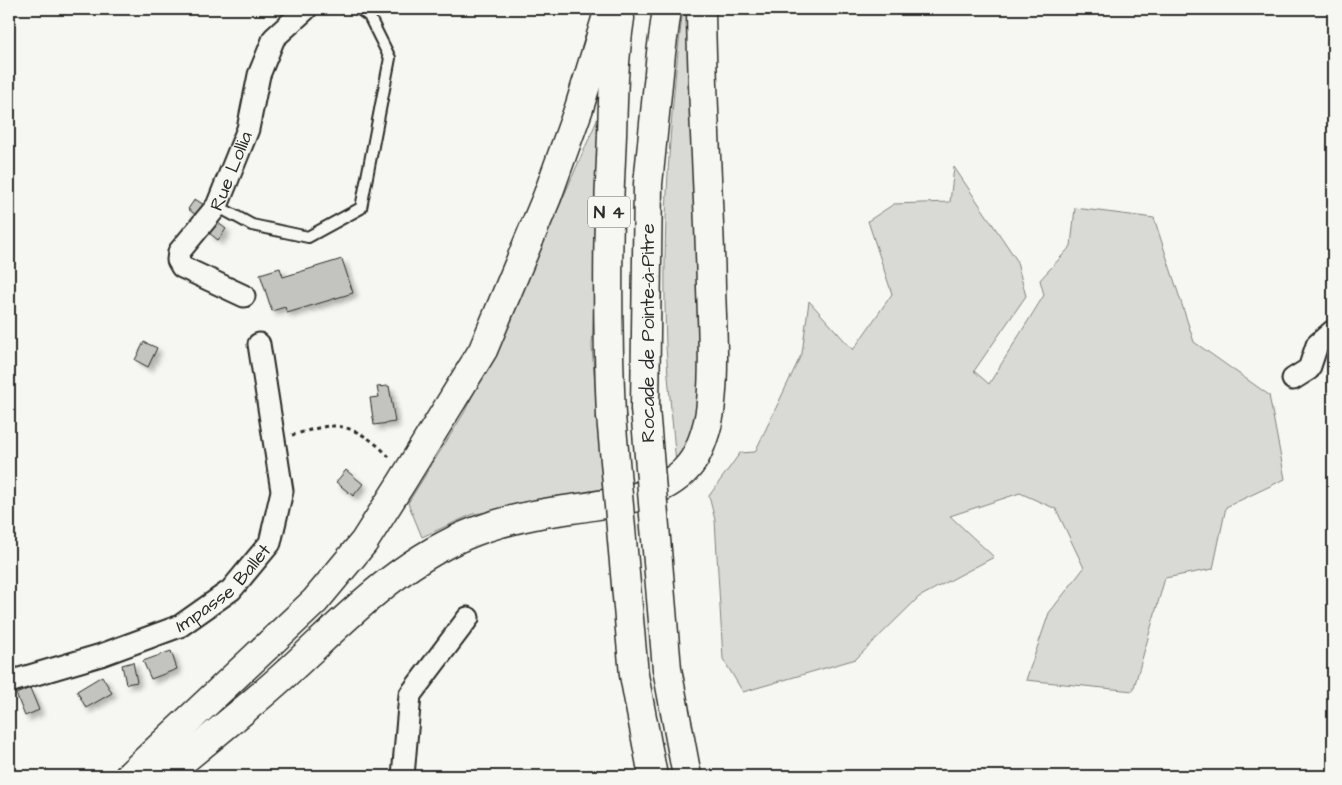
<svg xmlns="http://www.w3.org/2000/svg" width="1342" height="785" font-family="'Architects Daughter',sans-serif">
	<defs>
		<filter id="shadow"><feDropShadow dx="4.5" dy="4.5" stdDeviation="2.5" flood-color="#0004"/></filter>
	</defs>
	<rect width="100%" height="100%" fill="#f6f6f2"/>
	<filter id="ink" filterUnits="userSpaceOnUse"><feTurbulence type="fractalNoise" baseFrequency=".02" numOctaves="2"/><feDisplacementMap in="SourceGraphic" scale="10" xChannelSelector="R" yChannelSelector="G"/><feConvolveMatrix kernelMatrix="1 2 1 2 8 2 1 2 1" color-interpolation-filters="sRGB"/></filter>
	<g filter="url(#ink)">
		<g fill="#d9d9d5" stroke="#828280">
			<path d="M683,9H695L701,404L690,447L676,464C673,425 668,385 666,346C662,234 669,121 683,9Z"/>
			<path d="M602,109L592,347L604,498L473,514L422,537L408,503L464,413L515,307Z"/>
			<path d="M954,167L1016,259L1026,296L974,371L989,384L1044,295L1040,280L1071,246L1075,208L1154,218L1194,342L1269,395L1285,479L1226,507L1213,569L1165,578L1133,691L1026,680L1049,613L1084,568L1056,509L1020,493L950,516L994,557L919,597L856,659L743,692L723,659L715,520L709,496L740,453L755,452L802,353L809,301L853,350L892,294L868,221L894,204L950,202Z"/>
		</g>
		<g fill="#c3c3c0" stroke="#2b2b2b" filter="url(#shadow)">
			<path d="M195,199L204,205L196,215L188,209Z"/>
			<path d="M217,222L226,229L218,240L209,233Z"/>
			<path d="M342,259L353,293L287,313L285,307L272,311L260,274L280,268L283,277Z"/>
			<path d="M144,342L157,348L148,367L135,360Z"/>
			<path d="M389,386L395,422L374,425L370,398L379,397L377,387Z"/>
			<path d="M346,470L363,484L353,496L336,482Z"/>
			<path d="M171,651L177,669L151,679L143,661Z"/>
			<path d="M133,662L137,682L126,684L122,665Z"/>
			<path d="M102,676L112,693L86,708L77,691Z"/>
			<path d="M30,688L39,710L25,716L16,694Z"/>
		</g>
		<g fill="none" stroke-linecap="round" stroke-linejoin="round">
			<g stroke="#2b2b2b" stroke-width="14">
				<path id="service" d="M217,206L252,225L308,237L361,208L390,58L369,16L359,9"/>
			</g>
			<g stroke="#2b2b2b" stroke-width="25">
				<g id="minor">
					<path id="s1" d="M244,296L182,267L178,260L179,252L217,206L248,129L259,75L274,38L306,9"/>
					<path d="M1293,379L1309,369L1317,345L1333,331"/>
					<path id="s2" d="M9,682L101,655L180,626L231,590L270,543L282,491L259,344"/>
					<path d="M403,776L410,695L468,618"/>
				</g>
			</g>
			<g stroke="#2b2b2b" stroke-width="31">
				<g id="trunk">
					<path d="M645,408L648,184L661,53L667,9"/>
					<path d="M611,416C607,322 607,229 612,135C613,96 614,57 620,18"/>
					<path d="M129,776L315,601L364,542L402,482L483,350L547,197L579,108L609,9"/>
					<path d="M164,776C203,744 243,712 281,678C342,623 397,561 476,531C495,524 518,518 539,514C586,505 665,505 694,459C703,443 710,420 711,402C715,364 712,324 711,287C709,194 702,102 701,9"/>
				</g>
			</g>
			<path stroke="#2b2b2b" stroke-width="3" stroke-dasharray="4 4" stroke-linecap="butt" d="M292,435C305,432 323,425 336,426C357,428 377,443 390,458"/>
			<use href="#service" stroke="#f6f6f2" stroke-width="10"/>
			<use href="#minor" stroke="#f6f6f2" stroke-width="21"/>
			<use href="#trunk" stroke="#f6f6f2" stroke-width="28"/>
			<g stroke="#2b2b2b" stroke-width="31" stroke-linecap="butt">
				<g id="trunk-bridge">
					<path d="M645,408L667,669L687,776"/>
					<path d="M611,416L634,675L653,776"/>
				</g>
			</g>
			<use href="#trunk-bridge" stroke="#f6f6f2" stroke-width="28"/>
		</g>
	</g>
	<g text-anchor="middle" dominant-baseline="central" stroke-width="4.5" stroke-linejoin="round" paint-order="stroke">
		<rect fill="#f6f6f2" stroke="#686867" stroke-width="1" x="588" y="196.5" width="42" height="31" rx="4"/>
		<g font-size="18" font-weight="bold" fill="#2b2b2b">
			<text x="609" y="212">N 4</text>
		</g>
		<g font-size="19" fill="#2b2b2b" stroke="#f6f6f2">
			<text stroke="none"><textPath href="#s1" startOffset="182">Rue Lollia</textPath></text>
			<text transform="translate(648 333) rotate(-90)">Rocade de Pointe-à-Pitre</text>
			<text stroke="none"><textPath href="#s2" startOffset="238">Impasse Ballet</textPath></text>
		</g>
	</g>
	<rect width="1342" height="785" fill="none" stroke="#f6f6f2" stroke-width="30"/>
	<rect x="15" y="15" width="1312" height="755" fill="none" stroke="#2b2b2b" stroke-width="2" filter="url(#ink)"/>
</svg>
